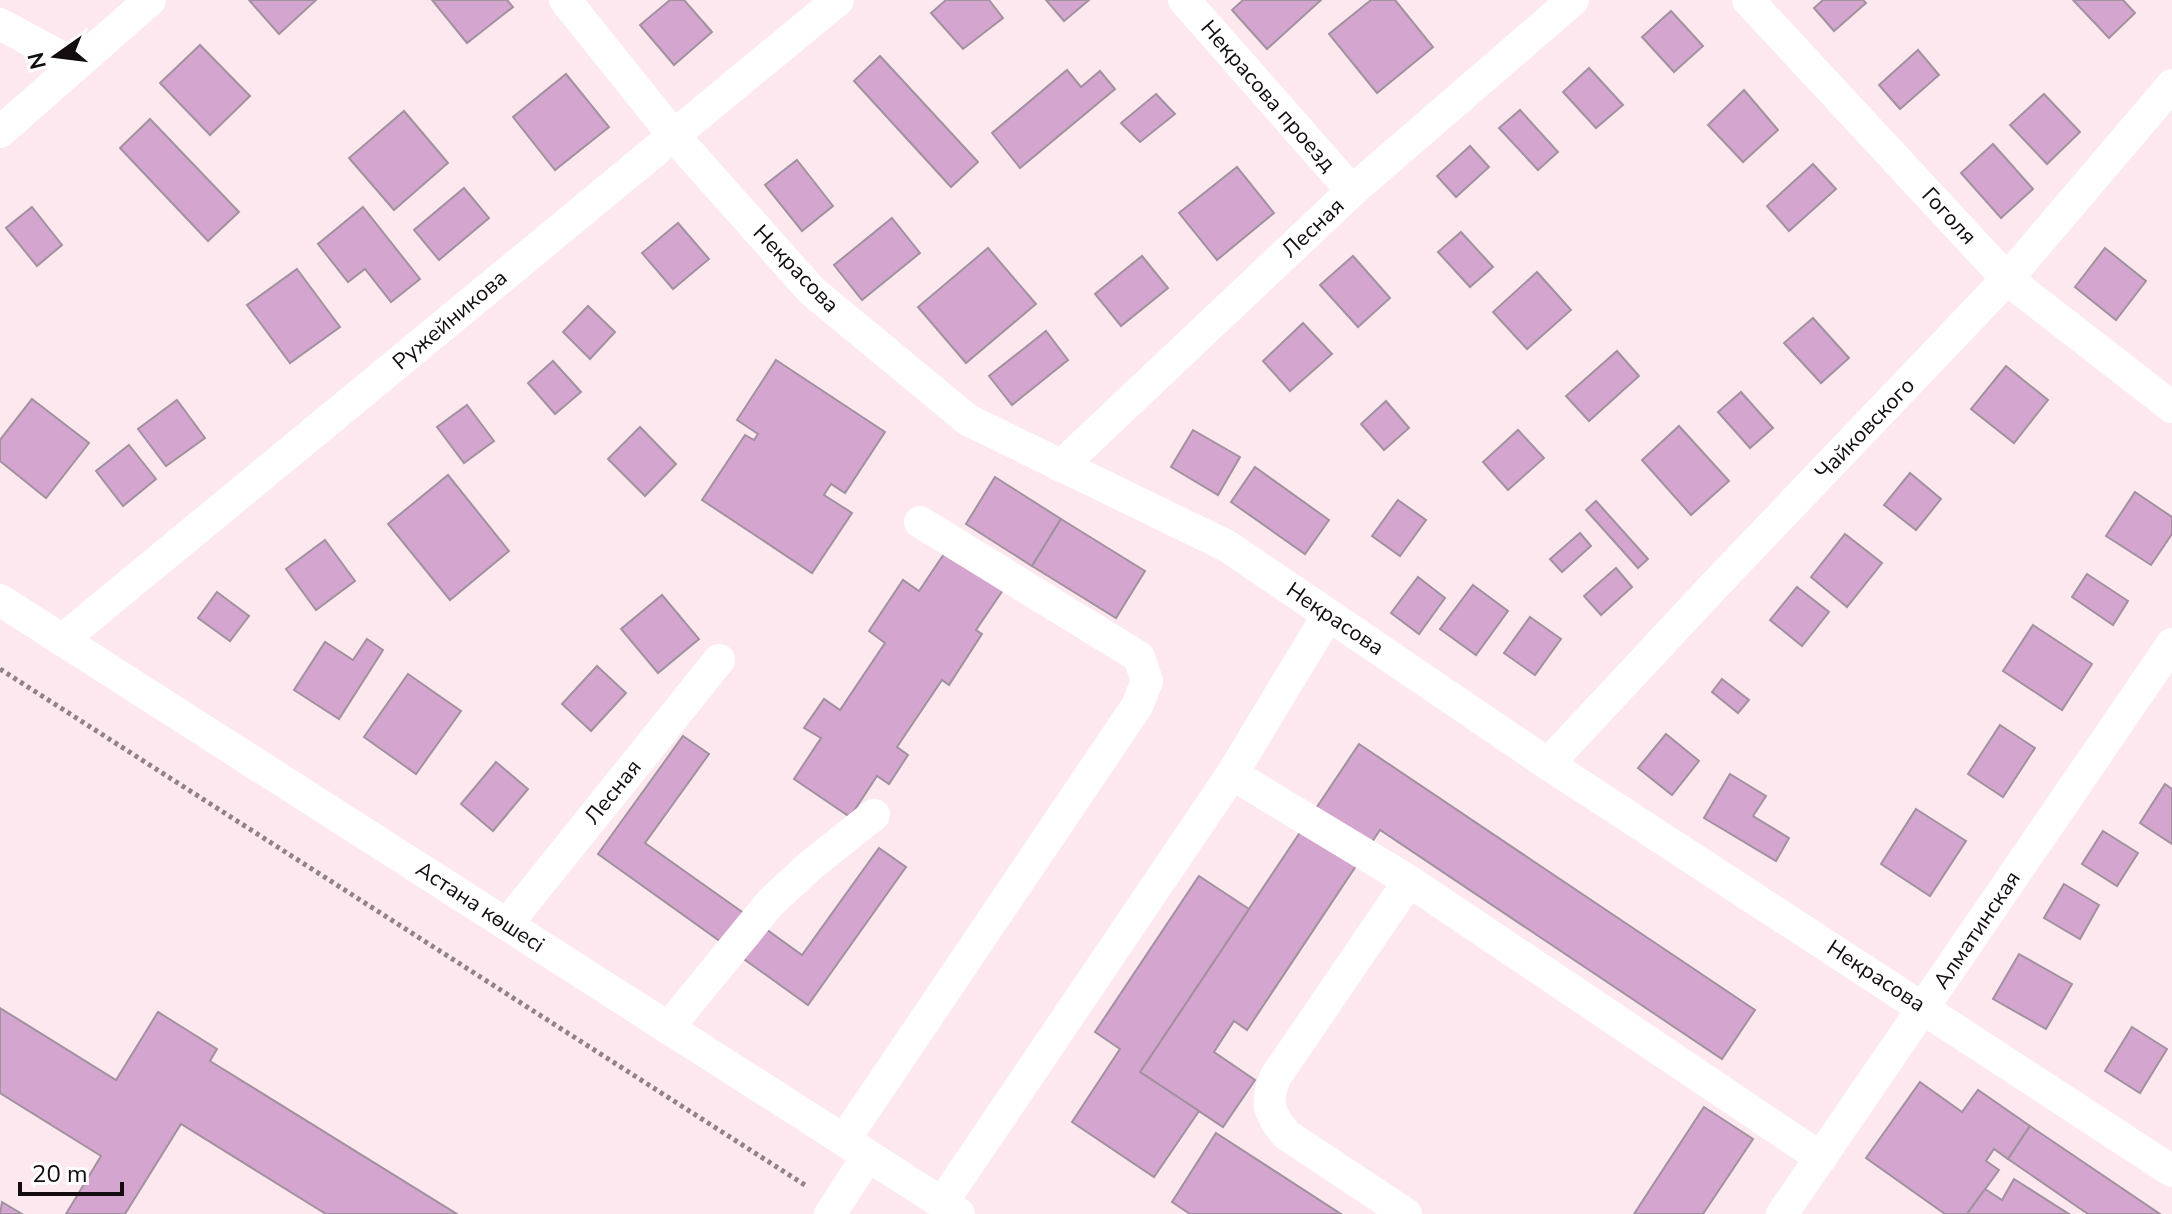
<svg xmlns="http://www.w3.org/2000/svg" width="2172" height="1214" font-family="'Nunito Sans',sans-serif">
	<rect width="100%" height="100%" fill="#fee8ef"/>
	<g fill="#d4a5cf" stroke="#a1929f" stroke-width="2">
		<path d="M249,0H316L279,34Z"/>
		<path d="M432,0H507L513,7L467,43Z"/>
		<path d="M670,0H684L712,32L674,65L640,25Z"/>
		<path d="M946,0H989L1003,18L963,49L931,13Z"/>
		<path d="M1046,0H1089L1064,21Z"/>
		<path d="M1243,0H1321L1267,49L1232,10Z"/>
		<path d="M1371,0H1395L1433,47L1377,93L1329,34Z"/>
		<path d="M1823,0H1863L1866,3L1834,31L1814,8Z"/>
		<path d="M2073,0H2123L2135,13L2109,38Z"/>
		<path d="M1671,11L1703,46L1674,72L1642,37Z"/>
		<path d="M200,45L250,96L210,135L160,83Z"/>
		<path d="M1918,50L1939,75L1900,109L1879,85Z"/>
		<path d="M880,56L978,162L951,187L854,81Z"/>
		<path d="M1589,68L1623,105L1596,128L1563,92Z"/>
		<path d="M1067,70L1081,87L1100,71L1115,89L1020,168L992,133Z"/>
		<path d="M566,74L609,127L555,170L513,117Z"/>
		<path d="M1744,90L1778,130L1743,162L1708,125Z"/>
		<path d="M1156,94L1175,114L1140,142L1121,123Z"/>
		<path d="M2044,94L2080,132L2047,164L2010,125Z"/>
		<path d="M1520,110L1558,152L1538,170L1499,128Z"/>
		<path d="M404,111L448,163L394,210L349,158Z"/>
		<path d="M150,119L239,212L208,241L120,148Z"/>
		<path d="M1993,144L2033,189L2001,218L1961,173Z"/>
		<path d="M1470,146L1489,167L1456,197L1437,176Z"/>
		<path d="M797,160L833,206L802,231L765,185Z"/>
		<path d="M1813,164L1836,189L1789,231L1767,206Z"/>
		<path d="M1237,167L1274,213L1217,260L1179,213Z"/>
		<path d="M464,188L489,218L439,260L414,230Z"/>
		<path d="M32,207L62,245L37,266L6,228Z"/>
		<path d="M363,207L420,279L391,302L365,269L348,282L318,244Z"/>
		<path d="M892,218L920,253L862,300L834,265Z"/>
		<path d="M678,223L709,259L673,289L642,253Z"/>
		<path d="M1461,232L1493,267L1470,287L1438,252Z"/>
		<path d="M988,248L1036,304L966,363L918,307Z"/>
		<path d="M2105,248L2146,281L2116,320L2075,287Z"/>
		<path d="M1142,256L1168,288L1121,326L1095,294Z"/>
		<path d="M1353,256L1390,298L1358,327L1320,285Z"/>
		<path d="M297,269L340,327L290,363L247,305Z"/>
		<path d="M1537,272L1571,310L1527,349L1493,312Z"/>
		<path d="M588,306L615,332L590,359L563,332Z"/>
		<path d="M1813,318L1849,358L1821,383L1784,343Z"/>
		<path d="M1303,323L1332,354L1290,391L1263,361Z"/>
		<path d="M1046,331L1068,360L1012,405L989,376Z"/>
		<path d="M1617,351L1639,376L1589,421L1566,396Z"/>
		<path d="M776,360L885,432L845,493L831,484L824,495L852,513L812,573L702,500L745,435L754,440L758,434L737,420Z"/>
		<path d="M553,361L581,392L555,414L528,383Z"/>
		<path d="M2006,366L2048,400L2014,443L1971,409Z"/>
		<path d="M1741,392L1773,428L1750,448L1718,412Z"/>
		<path d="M32,399L89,443L46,498L0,461V440Z"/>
		<path d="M177,400L205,438L166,466L138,429Z"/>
		<path d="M1386,401L1409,428L1384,450L1361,424Z"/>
		<path d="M467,405L494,441L464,463L437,427Z"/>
		<path d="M1679,426L1729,481L1691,515L1642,460Z"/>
		<path d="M640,427L676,464L645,496L608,459Z"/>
		<path d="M1193,430L1240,457L1218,495L1171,467Z"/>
		<path d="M1518,430L1544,458L1508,490L1483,462Z"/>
		<path d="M129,445L156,479L123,506L96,471Z"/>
		<path d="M1255,467L1329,520L1305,554L1231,502Z"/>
		<path d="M1910,473L1941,499L1916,530L1884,505Z"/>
		<path d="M448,475L509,551L450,600L388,524Z"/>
		<path d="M995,477L1061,519L1032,566L966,524Z"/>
		<path d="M2135,492L2172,517V534L2151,565L2106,536Z"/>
		<path d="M1398,500L1426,520L1400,556L1372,536Z"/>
		<path d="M1596,501L1648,559L1638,568L1586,510Z"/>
		<path d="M1061,519L1145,571L1116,618L1032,566Z"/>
		<path d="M1580,533L1591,546L1562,572L1550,559Z"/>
		<path d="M1845,534L1882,563L1847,607L1811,577Z"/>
		<path d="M325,540L355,581L316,610L286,569Z"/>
		<path d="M946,551L1003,590L976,630L982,634L949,685L942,680L897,747L908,755L889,784L877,776L850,817L794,779L821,738L804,728L824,699L840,710L885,643L869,631L903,580L919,591Z"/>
		<path d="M1616,568L1632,587L1601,615L1584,596Z"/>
		<path d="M2087,574L2128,601L2113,625L2072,597Z"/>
		<path d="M1418,577L1445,598L1419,634L1391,613Z"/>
		<path d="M1473,585L1508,611L1476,655L1440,629Z"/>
		<path d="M1797,587L1829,612L1802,646L1770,620Z"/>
		<path d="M217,592L249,616L230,641L198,618Z"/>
		<path d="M662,595L699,639L658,673L621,629Z"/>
		<path d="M1530,617L1561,639L1535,675L1504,653Z"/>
		<path d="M2033,625L2092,664L2062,710L2003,671Z"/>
		<path d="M367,639L383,650L339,719L294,690L325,642L353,660Z"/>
		<path d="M597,666L626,693L591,731L562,704Z"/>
		<path d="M408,674L461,711L416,774L364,737Z"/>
		<path d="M1722,679L1749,700L1738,713L1712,692Z"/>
		<path d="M2000,725L2035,748L2003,797L1968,774Z"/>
		<path d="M1666,734L1699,761L1672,795L1638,768Z"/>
		<path d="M683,736L709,754L645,843L745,914L724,944L598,854Z"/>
		<path d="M1359,744L1755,1010L1722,1059L1380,830L1247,1030L1234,1021L1214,1052L1255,1080L1223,1127L1140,1072Z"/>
		<path d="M496,762L528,789L493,831L461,804Z"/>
		<path d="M1730,774L1766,796L1753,816L1789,838L1776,861L1704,818Z"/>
		<path d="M2165,784L2172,789V844L2140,823Z"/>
		<path d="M1916,809L1966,841L1930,896L1881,864Z"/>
		<path d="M2103,831L2138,853L2117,886L2082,864Z"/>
		<path d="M879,848L906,867L808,1005L741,957L763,927L802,955Z"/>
		<path d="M1199,876L1249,909L1140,1072L1199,1111L1154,1177L1072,1122L1120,1049L1095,1032Z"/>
		<path d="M2064,884L2099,905L2080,939L2044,918Z"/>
		<path d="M2019,954L2072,984L2046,1029L1993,999Z"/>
		<path d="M0,1008L116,1080L158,1012L217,1049L210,1061L457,1214H326L181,1124L125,1214H66L101,1156L0,1093Z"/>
		<path d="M2132,1027L2167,1049L2140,1093L2105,1071Z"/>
		<path d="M1920,1082L1962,1112L1978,1090L2030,1126L2008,1159L1994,1149L1986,1161L1999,1170L1967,1214H1945L1866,1158Z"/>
		<path d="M1704,1107L1753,1139L1703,1214H1634Z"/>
		<path d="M2030,1126L2160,1214H2088L2008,1159Z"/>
		<path d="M1216,1133L1341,1214H1190L1172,1202Z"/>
		<path d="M2014,1179L2069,1214H1967L1985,1189L2002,1200Z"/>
		<path d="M2,1202L22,1214H0Z"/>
	</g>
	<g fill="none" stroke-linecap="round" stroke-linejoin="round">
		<path stroke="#918287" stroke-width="5" stroke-dasharray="4 4" stroke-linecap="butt" d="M0,669L808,1187"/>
		<g stroke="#fff" stroke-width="32">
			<path d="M565,0L674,136L812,291L968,420L1227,546L1548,764L2172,1171"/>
			<path d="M1184,0L1352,191"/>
			<path d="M1748,0L2007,279L2172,407"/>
			<path d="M0,24L76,65"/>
			<path d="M0,132L150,0"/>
			<path d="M1061,466L1352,191L1573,0"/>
			<path d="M0,600L959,1214"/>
			<path d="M62,640L838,0"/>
			<path d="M1548,764L1714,586L2007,279L2172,85"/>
			<path d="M1232,774L1409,881L1821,1158"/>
			<path d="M507,924L719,660"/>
			<path d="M668,1028L770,903L811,865L874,815"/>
			<path d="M844,1140L1137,706L1147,681L1139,657L920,522"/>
			<path d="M942,1203L1232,774L1328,615"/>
			<path d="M830,1214L868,1156"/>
			<path d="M1406,1214L1287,1135C1269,1115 1264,1102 1276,1076L1409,881"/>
			<path d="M1782,1214L2172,644"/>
		</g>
	</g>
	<g text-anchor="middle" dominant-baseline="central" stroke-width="6" stroke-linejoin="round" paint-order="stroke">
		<g font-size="22" fill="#140d0f" stroke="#fff">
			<text transform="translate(1268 96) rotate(49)">Некрасова проезд</text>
			<text transform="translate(1949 216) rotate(47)">Гоголя</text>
			<text transform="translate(1313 228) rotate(-43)">Лесная</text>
			<text transform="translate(796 269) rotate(46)">Некрасова</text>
			<text transform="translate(450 320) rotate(-40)">Ружейникова</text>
			<text transform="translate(1865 429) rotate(-46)">Чайковского</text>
			<text transform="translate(1335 619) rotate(34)">Некрасова</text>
			<text transform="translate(613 792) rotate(-51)">Лесная</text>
			<text transform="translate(480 907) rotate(33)">Астана көшесі</text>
			<text transform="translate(1977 930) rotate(-56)">Алматинская</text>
			<text transform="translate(1876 976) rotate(33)">Некрасова</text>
		</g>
	</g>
	<g transform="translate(56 56) rotate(256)" stroke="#ffffff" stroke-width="6" paint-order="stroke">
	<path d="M0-6L14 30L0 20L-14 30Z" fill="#140d0f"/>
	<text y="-12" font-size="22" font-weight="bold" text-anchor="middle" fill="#140d0f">N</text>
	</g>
	<path d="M20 1182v12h102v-12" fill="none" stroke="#140d0f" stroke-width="4"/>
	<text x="32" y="1182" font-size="24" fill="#140d0f" stroke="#ffffff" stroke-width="6" paint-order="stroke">20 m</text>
</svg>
